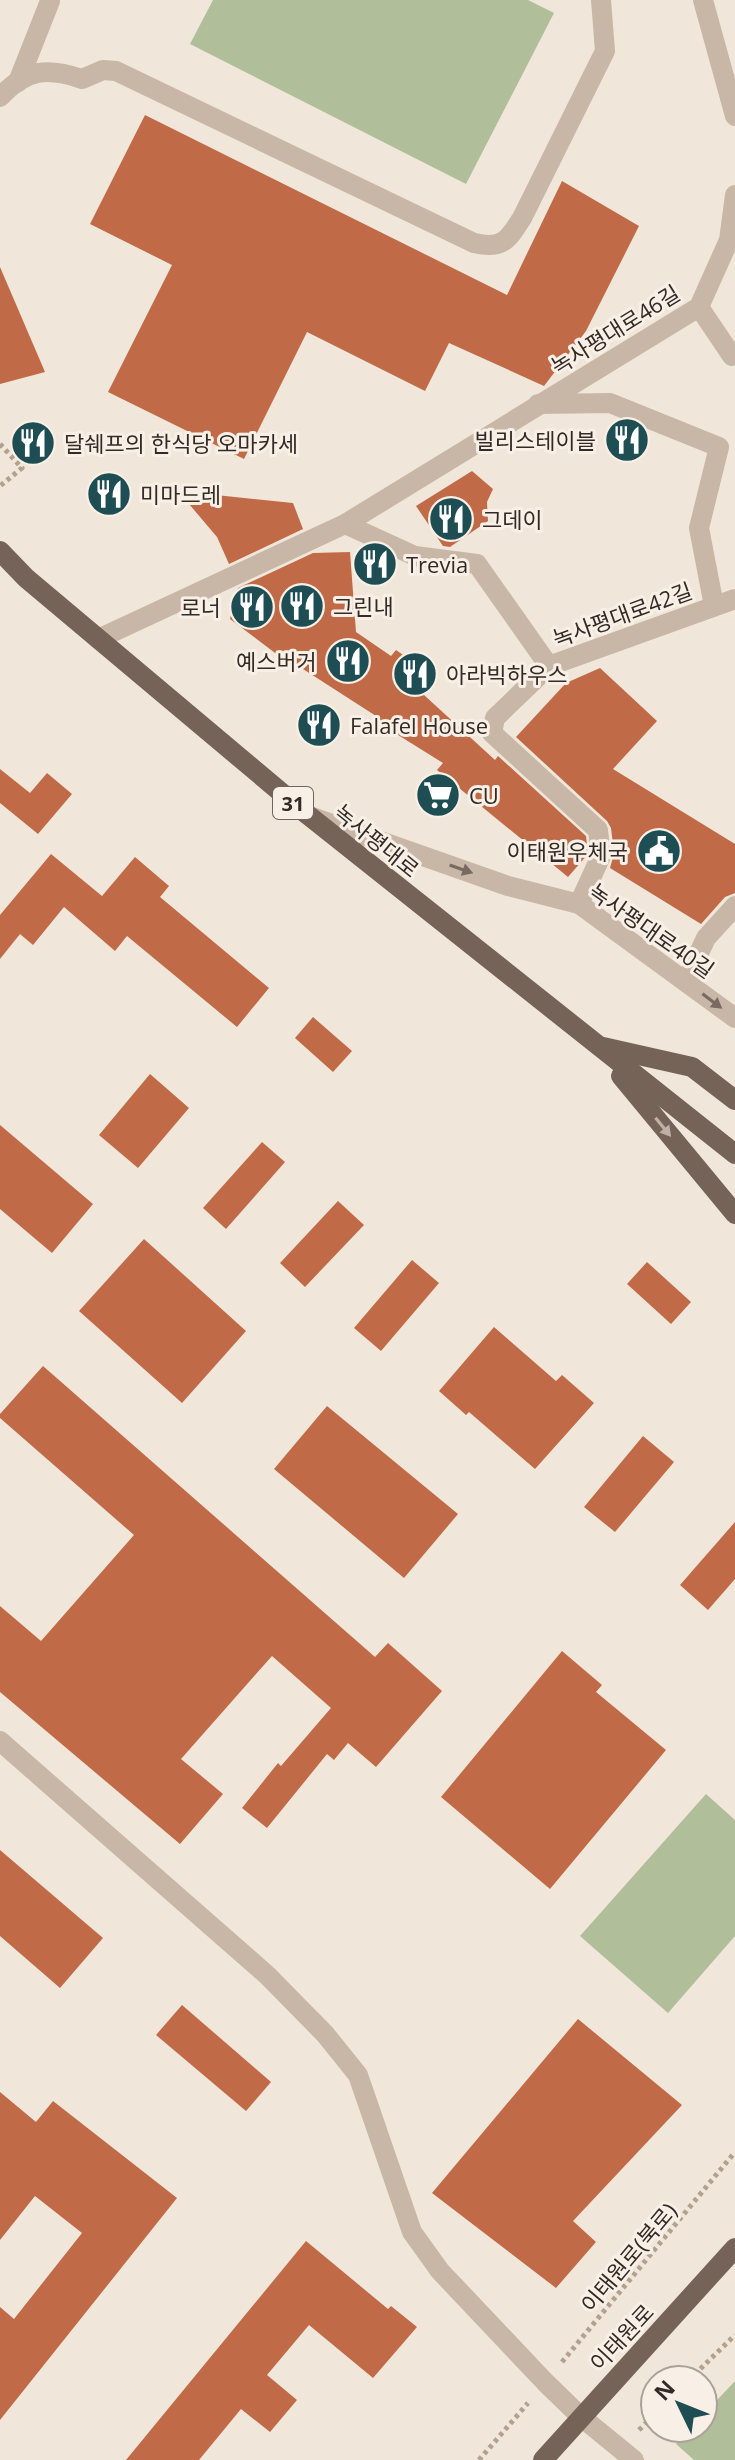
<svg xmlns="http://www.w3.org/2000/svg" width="735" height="2460" font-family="'Open Sans','Noto Sans KR',sans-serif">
	<rect width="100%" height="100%" fill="#f0e7da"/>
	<g fill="#b1be9a">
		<path d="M213,0H528L554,13L466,184L190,44Z"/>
		<path d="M706,1794L735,1820V1936L668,2013L580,1936Z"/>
		<path d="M735,2381V2460H694L676,2444L690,2428H703V2415Z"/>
	</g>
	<g fill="#c16a47">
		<path d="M145,115L507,295L562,181L639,226L586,331L544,386L449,343L425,391L307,332L244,459L108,392L172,265L90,224Z"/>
		<path d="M0,267L45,372L0,384Z"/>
		<path d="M472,471L493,489L487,502L488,521L450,547L443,546L416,506Z"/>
		<path d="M178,491L293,503L303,529L229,564L217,537Z"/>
		<path d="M350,552L356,632L391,656L396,650L423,669L412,684L495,760L498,756L586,836L588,854L568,877L437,770L443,763L374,720L376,716L289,660L287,662L230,619L238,588L313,553Z"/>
		<path d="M600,668L657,721L613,769L735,844V893L725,897L701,924L610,868L614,854L611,828L607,821L516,737L566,683Z"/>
		<path d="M0,769L30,793L47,773L72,794L38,834L0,803Z"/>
		<path d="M51,854L102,896L135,857L169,886L160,897L269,988L237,1027L127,936L115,951L64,907L33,945L20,934L0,959V915Z"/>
		<path d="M313,1017L352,1051L333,1072L295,1038Z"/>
		<path d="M150,1074L189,1108L138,1168L99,1135Z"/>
		<path d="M0,1125L93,1204L52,1253L0,1209Z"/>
		<path d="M262,1142L285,1162L226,1229L203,1208Z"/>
		<path d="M338,1201L364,1225L305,1287L280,1263Z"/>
		<path d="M144,1239L246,1331L182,1403L79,1311Z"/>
		<path d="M412,1260L439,1283L381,1351L354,1328Z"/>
		<path d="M647,1262L691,1302L671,1324L627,1284Z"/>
		<path d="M494,1327L556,1381L562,1375L594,1403L535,1469L469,1412L466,1415L439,1391Z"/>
		<path d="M43,1366L375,1657L388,1643L442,1691L376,1767L348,1743L334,1760L327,1754L267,1828L242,1808L278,1763L281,1766L331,1708L272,1656L181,1759L223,1794L180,1844L0,1692V1606L41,1641L134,1535L0,1418V1414Z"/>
		<path d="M327,1406L458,1514L404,1578L274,1469Z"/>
		<path d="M643,1436L674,1462L615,1532L584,1507Z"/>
		<path d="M735,1522V1579L708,1610L680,1585Z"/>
		<path d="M562,1651L602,1685L596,1692L666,1750L550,1889L441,1797Z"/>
		<path d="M0,1850L103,1938L60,1988L0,1936Z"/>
		<path d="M182,2005L271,2082L246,2111L156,2035Z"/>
		<path d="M578,2019L682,2105L573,2221L596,2242L556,2288L432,2193Z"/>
		<path d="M0,2092L36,2122L53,2101L177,2198L0,2420V2307L14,2319L82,2233L35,2196L0,2240Z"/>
		<path d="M306,2241L388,2309L391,2306L417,2327L373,2378L309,2325L267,2375L297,2400L270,2432L241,2409L199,2460H126Z"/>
	</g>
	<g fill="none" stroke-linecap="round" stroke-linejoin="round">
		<g stroke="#b3a190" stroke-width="5" stroke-dasharray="4 4" stroke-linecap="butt">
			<path d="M0,444L22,468L0,486"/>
			<path d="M562,2362L735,2152"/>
			<path d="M689,2380L735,2335"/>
			<path d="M639,2430L655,2414"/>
			<path d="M479,2460L528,2403"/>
		</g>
		<g stroke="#c8b7a6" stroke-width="20">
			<path d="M703,0L735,116"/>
			<path d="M18,82L50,1"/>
			<path d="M0,97C26,69 47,67 82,79L103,70L116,71L474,243C502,250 508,240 522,218L605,51L601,0"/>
			<path d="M699,307L732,356L735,355"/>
			<path d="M538,404L610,403L719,447L699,528L714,606"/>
			<path d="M345,524L415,556L477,564L549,666"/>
			<path d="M98,639L345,524L699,307L729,240L735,195"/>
			<path d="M312,817L508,886L579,904L735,1018"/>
			<path d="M579,904L601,856L598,830L492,733L495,718L549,666L735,599"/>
			<path d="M686,981L706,938L735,906"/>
			<path d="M0,1741L267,1975L325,2034L358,2075L412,2232L440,2271L545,2382L580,2416L634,2460"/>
		</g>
		<g stroke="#756358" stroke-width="20">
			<path d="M0,551L26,578L308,815L735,1154"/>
			<path d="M603,1047L692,1067L735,1100"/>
			<path d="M621,1076L735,1214"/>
			<path d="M543,2460L735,2248"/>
		</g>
	</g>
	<defs><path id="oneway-solid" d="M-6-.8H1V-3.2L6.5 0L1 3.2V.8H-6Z" transform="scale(2)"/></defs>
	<g fill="#776a60">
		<use href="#oneway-solid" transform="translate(461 869) rotate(19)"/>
		<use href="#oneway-solid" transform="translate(712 1001) rotate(37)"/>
	</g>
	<use fill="#bdb1a6" href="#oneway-solid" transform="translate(663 1127) rotate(51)"/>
	<defs>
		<g id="restaurant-disc" transform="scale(2.3)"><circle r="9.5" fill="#1e4e54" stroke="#f8f0e6"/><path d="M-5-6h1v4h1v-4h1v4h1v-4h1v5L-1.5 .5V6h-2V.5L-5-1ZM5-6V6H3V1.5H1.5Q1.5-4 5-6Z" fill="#fff"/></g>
		<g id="supermarket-disc" transform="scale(2.3)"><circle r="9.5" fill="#1e4e54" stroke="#f8f0e6"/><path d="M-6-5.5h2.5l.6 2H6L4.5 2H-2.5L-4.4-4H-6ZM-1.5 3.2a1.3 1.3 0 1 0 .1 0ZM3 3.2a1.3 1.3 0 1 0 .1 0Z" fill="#fff"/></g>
		<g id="civic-disc" transform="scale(2.3)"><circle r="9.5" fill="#1e4e54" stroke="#f8f0e6"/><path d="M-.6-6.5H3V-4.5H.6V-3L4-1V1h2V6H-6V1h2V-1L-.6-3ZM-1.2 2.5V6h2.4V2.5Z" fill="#fff"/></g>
	</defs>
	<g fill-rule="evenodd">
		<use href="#restaurant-disc" x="627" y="440"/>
		<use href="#restaurant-disc" x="33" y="443"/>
		<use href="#restaurant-disc" x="109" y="494"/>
		<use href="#restaurant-disc" x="451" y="519"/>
		<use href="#restaurant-disc" x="375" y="564"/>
		<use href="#restaurant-disc" x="302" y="606"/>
		<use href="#restaurant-disc" x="252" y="607"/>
		<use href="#restaurant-disc" x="348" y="661"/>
		<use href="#restaurant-disc" x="415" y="674"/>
		<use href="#restaurant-disc" x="319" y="725"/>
		<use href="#supermarket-disc" x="438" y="795"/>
		<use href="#civic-disc" x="659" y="851"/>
	</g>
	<g text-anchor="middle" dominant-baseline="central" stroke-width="6" stroke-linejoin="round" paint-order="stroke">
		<rect fill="#f8f0e6" stroke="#6f6660" stroke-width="2" x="273" y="787" width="40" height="32" rx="6"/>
		<g font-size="20" font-weight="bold" fill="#342b27">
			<text x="293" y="803">31</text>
		</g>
		<g font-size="22" fill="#342b27" stroke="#f8f0e6">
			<text transform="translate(615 329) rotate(-32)">녹사평대로46길</text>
			<text transform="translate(622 614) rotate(-20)">녹사평대로42길</text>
			<text transform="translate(377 840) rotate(39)">녹사평대로</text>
			<text transform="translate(652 930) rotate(35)">녹사평대로40길</text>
			<text transform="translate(628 2257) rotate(-50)">이태원로(북로)</text>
			<text transform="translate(621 2337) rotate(-47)">이태원로</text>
		</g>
		<g font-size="22" fill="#342b27" stroke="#f8f0e6" text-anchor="start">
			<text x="596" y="440" text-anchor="end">빌리스테이블</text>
			<text x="64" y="443">달쉐프의 한식당 오마카세</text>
			<text x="140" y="494">미마드레</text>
			<text x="482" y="519">그데이</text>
			<text x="406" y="564">Trevia</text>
			<text x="333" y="606">그린내</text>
			<text x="221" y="607" text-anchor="end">로너</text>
			<text x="317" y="661" text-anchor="end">예스버거</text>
			<text x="446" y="674">아라빅하우스</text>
			<text x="350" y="725">Falafel House</text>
			<text x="469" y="795">CU</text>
			<text x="628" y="851" text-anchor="end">이태원우체국</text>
		</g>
	</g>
	<g transform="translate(679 2404) rotate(313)"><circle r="38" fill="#f8f0e6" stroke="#aaa19a" stroke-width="2"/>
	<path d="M0-6L14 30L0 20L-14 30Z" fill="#1e4e54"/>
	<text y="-12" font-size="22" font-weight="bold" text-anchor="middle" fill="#342b27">N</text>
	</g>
</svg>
